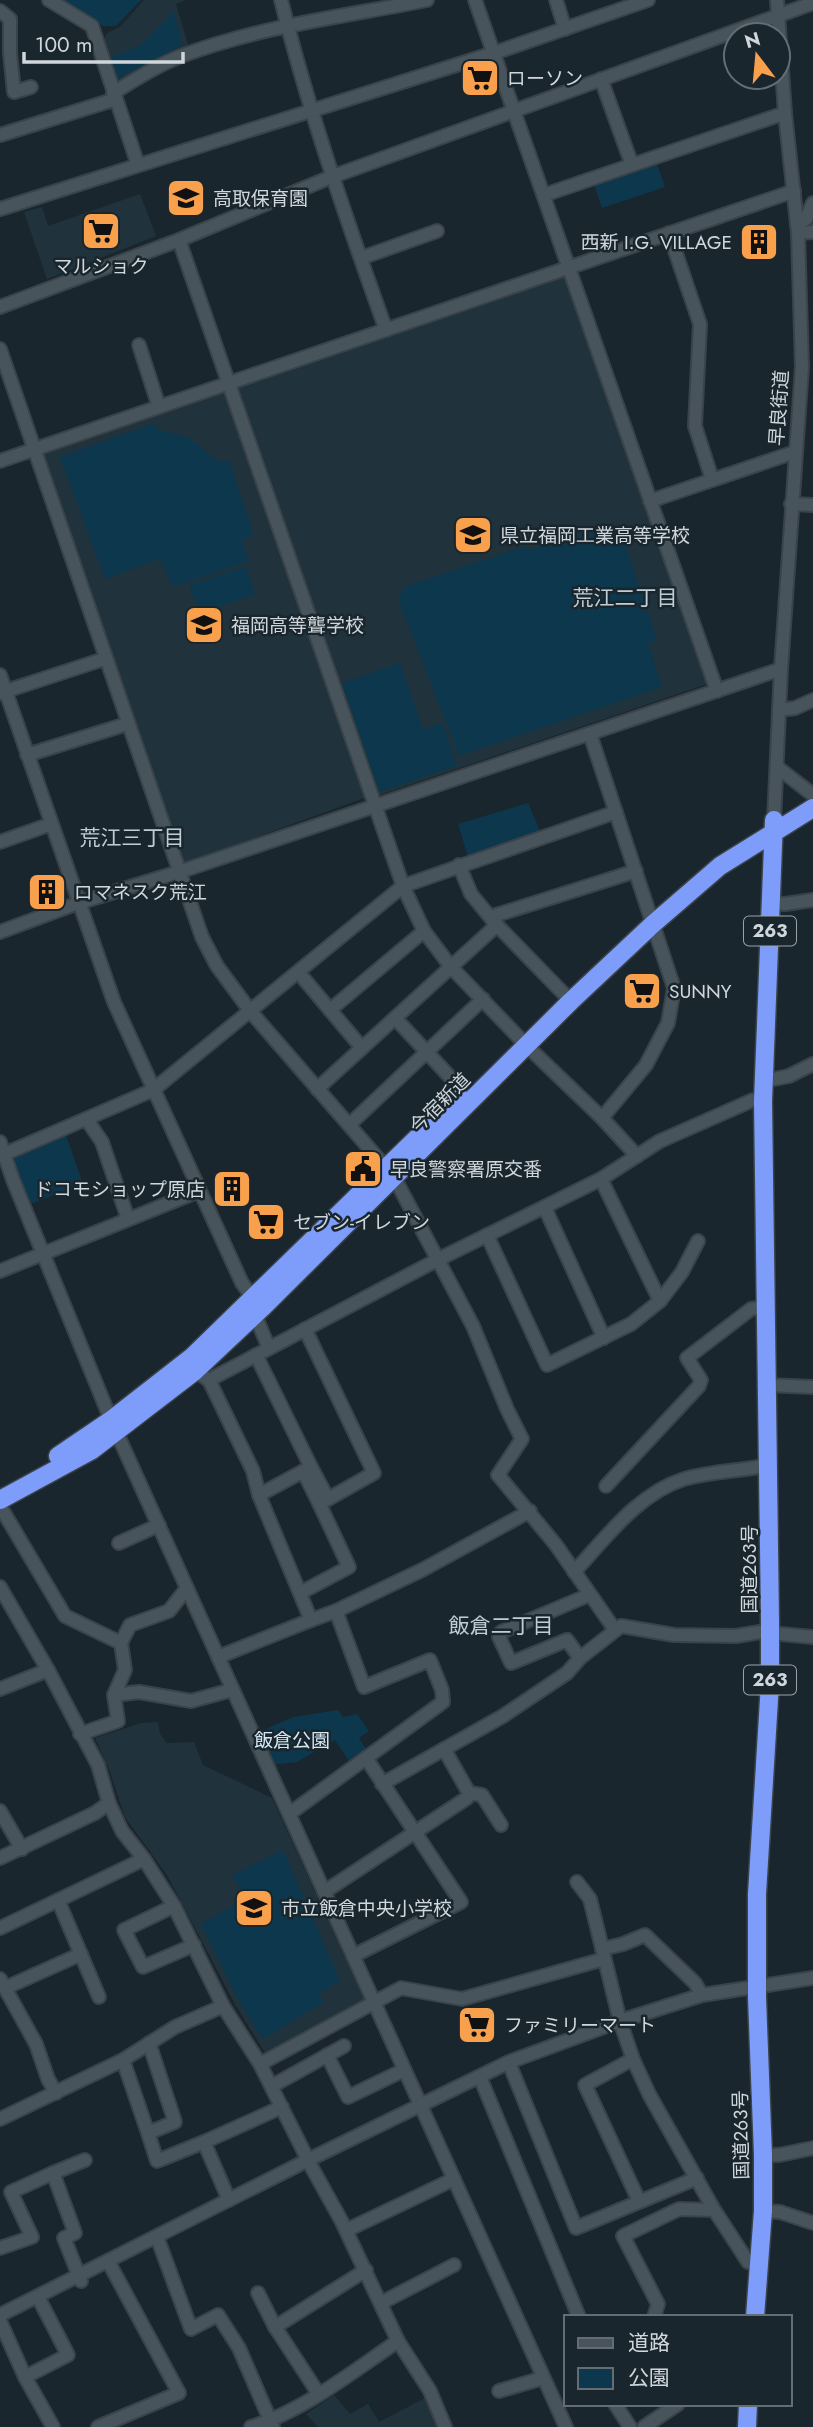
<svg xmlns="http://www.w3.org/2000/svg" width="813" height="2427" font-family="Jost,'Noto Sans JP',sans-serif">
	<rect width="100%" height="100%" fill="#1a262d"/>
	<g fill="#20333d">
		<path d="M144,0H186L176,4L188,45L116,83L103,43L107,33L120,27Z"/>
		<path d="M140,194L156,236L47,279L24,212L42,207L48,226Z"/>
		<path d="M567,274L710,683L377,796L238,387Z"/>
		<path d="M225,393L367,797L182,864L44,454Z"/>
		<path d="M158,1722L160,1734L167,1743L194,1742L203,1765L272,1798L365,2001L266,2054L236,2006L167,1875L125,1817L109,1769L95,1738L141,1723Z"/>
		<path d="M334,2395L350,2414L368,2404L379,2422L425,2398L437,2427H318L306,2414Z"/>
	</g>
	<g fill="#0d374c">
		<path d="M59,0H141L116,26H103Z"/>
		<path d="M174,11L182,45L117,79L110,57L139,46Z"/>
		<path d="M656,161L665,187L602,208L593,182Z"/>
		<path d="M154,423L157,429C168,432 180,434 190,439C205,447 211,465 229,460L254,536L242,540L249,561L173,587L160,559L105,579L60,457Z"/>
		<path d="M600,528L623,537L657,640L648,643L662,687L459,756L398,599L404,587L523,547L531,549Z"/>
		<path d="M246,566L255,594L199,614L189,585Z"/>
		<path d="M400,663L423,729L443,723L457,766L379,792L342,683Z"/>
		<path d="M528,803L542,835L469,860L458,824Z"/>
		<path d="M66,1135L83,1184L30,1204L12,1159Z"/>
		<path d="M338,1710L343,1717L357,1714L369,1731L359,1738L368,1752L351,1764L335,1740L297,1762L270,1765L256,1733L293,1717Z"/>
		<path d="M283,1850L340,1981L319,1993L324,2002L263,2039L238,1999L201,1924L245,1899L233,1875Z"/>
	</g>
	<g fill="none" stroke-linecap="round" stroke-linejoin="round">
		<g stroke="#3a4349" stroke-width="16">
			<g id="minor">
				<path d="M49,0L92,26L138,165"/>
				<path d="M281,0C309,112 347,221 386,330"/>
				<path d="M475,0L717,691"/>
				<path d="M556,0L565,29"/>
				<path d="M0,11L10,19V53L14,92L31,87"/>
				<path d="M601,79L632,165"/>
				<path d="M113,93C136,79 159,64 184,55C261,26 347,16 427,0"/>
				<path d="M0,135L116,99"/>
				<path d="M544,195L785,113"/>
				<path d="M0,209L494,53L648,0"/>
				<path d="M797,224L806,219L813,203"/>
				<path d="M669,233L700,324L695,426L712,479"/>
				<path d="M798,233L813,232"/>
				<path d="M179,240L403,886L424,931L451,967L527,1046L602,1118"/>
				<path d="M361,258L437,231"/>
				<path d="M0,307L179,240L331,177L813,3"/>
				<path d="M139,345L159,407"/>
				<path d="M0,349L202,937L217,966L251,1012L394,1177L473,1326L507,1409L522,1439L498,1475L556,1545L615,1630"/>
				<path d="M0,461L794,191"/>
				<path d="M650,501L795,452"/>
				<path d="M791,504L813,505"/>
				<path d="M0,675L114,1002L242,1283L253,1298"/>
				<path d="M0,693L104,659"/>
				<path d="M779,710L795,708L813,700"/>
				<path d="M590,734L674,988L668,1023L646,1065L602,1118L637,1156"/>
				<path d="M27,755L127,724"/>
				<path d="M777,767L813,795"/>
				<path d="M774,820L781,669L802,367L798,233L785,113L777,0"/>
				<path d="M0,842L51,824"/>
				<path d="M459,865L471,894L490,917L636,871"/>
				<path d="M770,903L785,904L813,900"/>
				<path d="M492,920L564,994"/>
				<path d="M0,932L78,903L179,872L781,669"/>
				<path d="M299,973L362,1048"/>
				<path d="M330,1010L424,931"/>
				<path d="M395,1018L464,1092"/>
				<path d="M764,1081L789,1076L813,1064"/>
				<path d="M317,1089L497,925"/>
				<path d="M87,1120L102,1142L128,1219"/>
				<path d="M349,1125L483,999"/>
				<path d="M0,1142L13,1180L111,1420L566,2427"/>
				<path d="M0,1156L153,1090L403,886L616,812"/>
				<path d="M545,1208L604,1338"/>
				<path d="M487,1235L547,1365L631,1324L660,1301L601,1179"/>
				<path d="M0,1271L199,1191"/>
				<path d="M660,1301L682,1272L698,1241"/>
				<path d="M255,1315L269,1348"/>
				<path d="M305,1329L374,1473L328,1499"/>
				<path d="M256,1355L311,1467"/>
				<path d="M195,1371L209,1380L437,1260L601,1179L660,1141L753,1100L763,1101"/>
				<path d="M209,1380L253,1471L259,1495L311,1620L218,1657"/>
				<path d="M767,1385L813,1387"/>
				<path d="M606,1486L699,1386L701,1380L687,1358L751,1309L765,1307"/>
				<path d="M259,1495L311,1467L328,1499L319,1503L303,1471"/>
				<path d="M0,1506L65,1616L121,1643"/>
				<path d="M119,1543L159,1525"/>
				<path d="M574,1572C606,1538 637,1494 684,1479C707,1472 735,1471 759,1467L768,1468"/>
				<path d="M0,1587L48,1670L98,1765L109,1803L122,1831L144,1859L174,1906L223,2006L260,2064L311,2166L342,2222L398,2341L430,2391L445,2427"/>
				<path d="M300,1593L349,1567L319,1503"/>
				<path d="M589,1595L501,1632L499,1637L511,1663L567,1640L580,1658L621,1626L674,1635L736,1636L760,1632L813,1637"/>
				<path d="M336,1611L422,1570L530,1511"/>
				<path d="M0,1689L48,1670"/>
				<path d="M114,1695L139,1692L191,1701L232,1690"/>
				<path d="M80,1734L118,1721L114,1695L125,1670L121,1643L130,1625L169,1611L187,1588"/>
				<path d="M382,1784L503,1716L567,1673L580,1658"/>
				<path d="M469,1793L482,1795L501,1825"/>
				<path d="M0,1811L22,1849"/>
				<path d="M289,1814L443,1702L442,1690L430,1660L364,1687L336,1611L311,1620"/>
				<path d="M0,1858L95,1813L109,1803"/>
				<path d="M577,1882L590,1899L620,2021L633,2059L649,2094L713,2208L748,2262L760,2263"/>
				<path d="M324,1892L467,1798L469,1793L444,1749"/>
				<path d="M58,1900L99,1997"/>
				<path d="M174,1906L124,1930L143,1967L194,1945"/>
				<path d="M0,1928L144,1859"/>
				<path d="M602,1949L623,1944L645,1935L695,1983L702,1995"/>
				<path d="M353,1956L461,1902L366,1758"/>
				<path d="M0,1979L36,2044L48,2079L56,2093"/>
				<path d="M5,1988L81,1954"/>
				<path d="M327,2055L348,2097L404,2070"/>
				<path d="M633,2059L585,2085L639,2201"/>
				<path d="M123,2060L148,2133L175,2122L149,2043"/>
				<path d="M260,2064L401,1988L462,1999L604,1959"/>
				<path d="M511,2068L576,2228L697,2178"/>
				<path d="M482,2082L579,2317"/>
				<path d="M272,2086L344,2046"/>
				<path d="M0,2119L123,2060L175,2027L223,2006"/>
				<path d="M148,2133L157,2161L204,2142L229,2200"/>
				<path d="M204,2142L282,2107"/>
				<path d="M763,2155H779L813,2148"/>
				<path d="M763,2211L780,2212L813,2223"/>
				<path d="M347,2230L454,2179"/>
				<path d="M157,2237L191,2329L218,2315L239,2348L273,2427"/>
				<path d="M0,2248L32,2237L11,2192L53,2173"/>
				<path d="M81,2281L64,2238L75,2233L53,2173L85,2160"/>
				<path d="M258,2293L275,2327L318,2393"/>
				<path d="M381,2303L454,2265"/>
				<path d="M0,2315L308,2160L509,2062L620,2021L702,1995L813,1978"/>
				<path d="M654,2317L658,2304L623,2236L679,2209L714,2210"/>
				<path d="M0,2321L25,2377L53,2427"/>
				<path d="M275,2327L366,2270"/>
				<path d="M25,2377L68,2355L38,2297"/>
				<path d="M499,2391L543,2378"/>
				<path d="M615,2404L630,2427"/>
				<path d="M98,2427L179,2393L108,2261"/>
				<path d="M251,2427C305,2410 352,2372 398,2341"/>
				<path d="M644,2427L678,2404"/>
			</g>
		</g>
		<g stroke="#3a4349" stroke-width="21">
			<g id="highway">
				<path d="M58,1456L111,1420L193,1356L459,1097"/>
				<path d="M0,1500L92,1450L195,1371L262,1308L571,1001L653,924L720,866L813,808"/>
				<path d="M755,2317L763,2211V2155L757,1998V1894L770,1683V1621L763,1101L774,820"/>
				<path d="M747,2427L748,2404"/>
			</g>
		</g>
		<use href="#minor" stroke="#47545b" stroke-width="12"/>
		<use href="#highway" stroke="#7e9cfa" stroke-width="18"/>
	</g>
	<defs>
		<g id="supermarket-square" transform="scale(2.0125)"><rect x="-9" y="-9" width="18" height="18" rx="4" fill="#f9a04c" stroke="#1a262d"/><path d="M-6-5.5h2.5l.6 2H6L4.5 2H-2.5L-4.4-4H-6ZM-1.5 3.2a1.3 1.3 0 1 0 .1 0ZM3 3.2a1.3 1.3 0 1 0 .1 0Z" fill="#111"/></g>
		<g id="school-square" transform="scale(2.0125)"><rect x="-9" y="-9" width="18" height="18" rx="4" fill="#f9a04c" stroke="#1a262d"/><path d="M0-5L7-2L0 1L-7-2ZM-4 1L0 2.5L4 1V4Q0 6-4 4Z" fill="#111"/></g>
		<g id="building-square" transform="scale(2.0125)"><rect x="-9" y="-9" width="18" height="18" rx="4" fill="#f9a04c" stroke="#1a262d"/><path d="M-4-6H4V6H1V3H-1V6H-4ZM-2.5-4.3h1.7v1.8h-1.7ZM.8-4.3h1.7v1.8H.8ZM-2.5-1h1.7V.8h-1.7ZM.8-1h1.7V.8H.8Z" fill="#111"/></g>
		<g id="civic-square" transform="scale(2.0125)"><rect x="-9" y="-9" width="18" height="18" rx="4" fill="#f9a04c" stroke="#1a262d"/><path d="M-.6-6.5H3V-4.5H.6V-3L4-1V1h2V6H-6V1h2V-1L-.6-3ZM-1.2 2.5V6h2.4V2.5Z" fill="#111"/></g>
	</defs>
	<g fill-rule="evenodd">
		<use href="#supermarket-square" x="480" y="78"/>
		<use href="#school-square" x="186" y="198"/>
		<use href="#supermarket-square" x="101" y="231"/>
		<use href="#building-square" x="759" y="242"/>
		<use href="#school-square" x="473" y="535"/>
		<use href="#school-square" x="204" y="625"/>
		<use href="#building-square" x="47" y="892"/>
		<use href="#supermarket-square" x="642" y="991"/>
		<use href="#civic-square" x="363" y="1169"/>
		<use href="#building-square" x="232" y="1189"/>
		<use href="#supermarket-square" x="266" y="1222"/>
		<use href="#school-square" x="254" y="1908"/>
		<use href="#supermarket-square" x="477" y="2025"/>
	</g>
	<g text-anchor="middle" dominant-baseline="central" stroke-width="5" stroke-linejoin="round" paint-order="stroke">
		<g fill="#1a262d" stroke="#99a2a8" stroke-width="2">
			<rect x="744" y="916.5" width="52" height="29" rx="5"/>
			<rect x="744" y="1665.5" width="52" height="29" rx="5"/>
		</g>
		<g font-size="18" font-weight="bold" fill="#d0d7dc">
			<text x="770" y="931">263</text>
			<text x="770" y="1680">263</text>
		</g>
		<g font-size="19" fill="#d0d7dc" stroke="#1a262d" text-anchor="start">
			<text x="507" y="78">ローソン</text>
			<text x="213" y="198">高取保育園</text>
			<text x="732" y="242" text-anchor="end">西新 I.G. VILLAGE</text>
			<text x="101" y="266" text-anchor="middle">マルショク</text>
			<text x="500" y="535">県立福岡工業高等学校</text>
			<text x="231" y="625">福岡高等聾学校</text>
			<text x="74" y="892">ロマネスク荒江</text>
			<text x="669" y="991">SUNNY</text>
			<text x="390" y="1169">早良警察署原交番</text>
			<text x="205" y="1189" text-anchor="end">ドコモショップ原店</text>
			<text x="293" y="1222">セブン-イレブン</text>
			<text x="281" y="1908">市立飯倉中央小学校</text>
			<text x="504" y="2025">ファミリーマート</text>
		</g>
		<g font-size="19" fill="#d0d7dc" stroke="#1a262d">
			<text transform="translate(779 408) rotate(-86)">早良街道</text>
			<text transform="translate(440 1103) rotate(-45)">今宿新道</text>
			<text transform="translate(749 1569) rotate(-90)">国道263号</text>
			<text transform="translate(741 2135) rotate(-91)">国道263号</text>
		</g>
		<g font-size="19" fill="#d3e7f3" stroke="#1a262d">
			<text x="292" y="1740">飯倉公園</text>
		</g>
		<g font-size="21" fill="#bfcdd7" stroke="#1a262d">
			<text x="625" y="598">荒江二丁目</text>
			<text x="132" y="838">荒江三丁目</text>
			<text x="501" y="1626">飯倉二丁目</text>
		</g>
	</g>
	<rect x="564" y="2315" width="228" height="91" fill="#1a262d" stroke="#636d73" stroke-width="2"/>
	<rect x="578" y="2338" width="35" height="10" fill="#47545b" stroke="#636d73" stroke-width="2"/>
	<text x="628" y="2350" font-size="21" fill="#d0d7dc">道路</text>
	<rect x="578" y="2368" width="35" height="21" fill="#0d374c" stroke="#636d73" stroke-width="2"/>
	<text x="628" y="2385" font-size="21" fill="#d0d7dc">公園</text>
	<g transform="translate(757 56) rotate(344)"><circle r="33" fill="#1a262d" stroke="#636d73" stroke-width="2"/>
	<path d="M0-5L12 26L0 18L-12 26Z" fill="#f9a04c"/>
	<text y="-10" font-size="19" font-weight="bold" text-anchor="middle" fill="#d0d7dc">N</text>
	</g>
	<path d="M24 52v10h159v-10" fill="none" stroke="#d0d7dc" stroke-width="3.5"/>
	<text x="35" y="52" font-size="21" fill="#d0d7dc" stroke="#1a262d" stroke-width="5" paint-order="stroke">100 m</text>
</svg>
